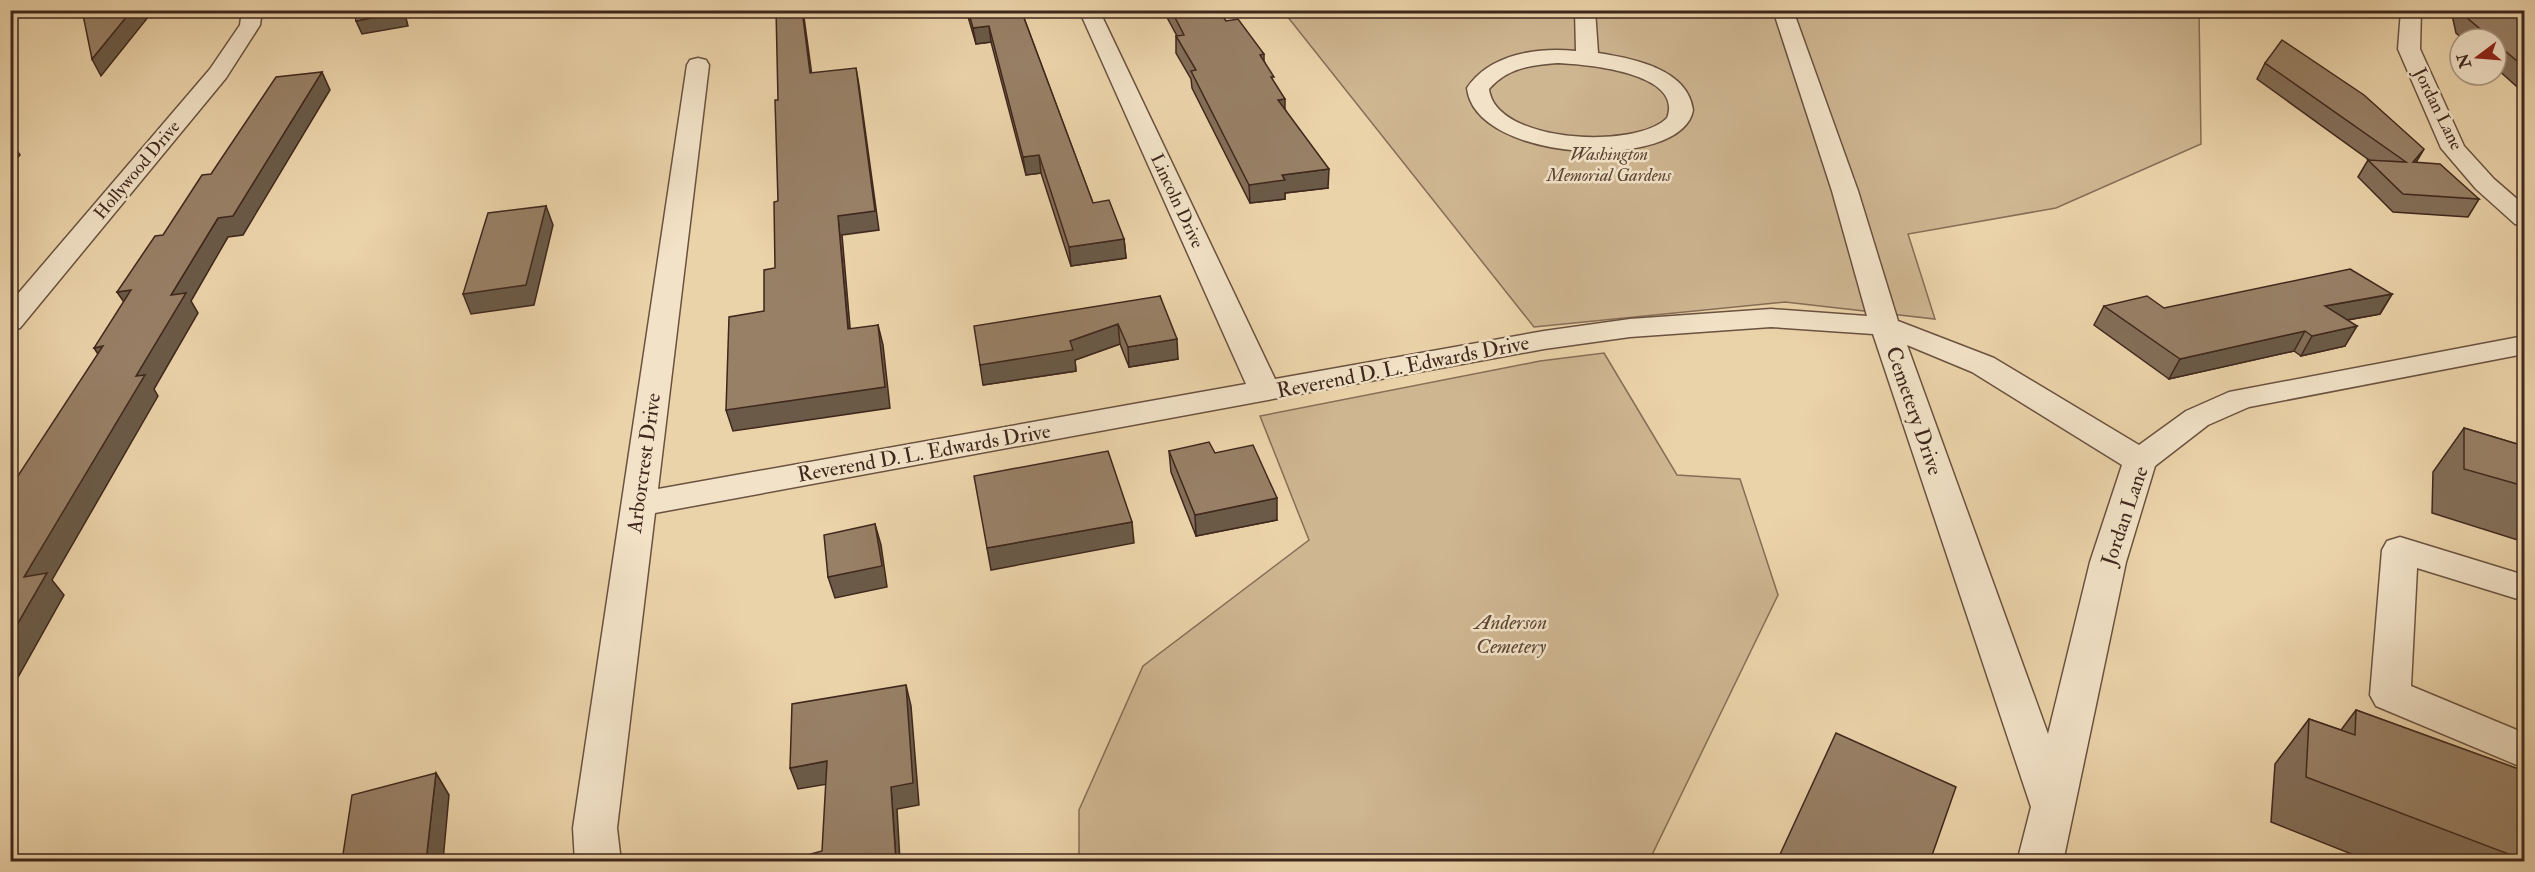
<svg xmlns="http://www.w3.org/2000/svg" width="2535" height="872" font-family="'IM FELL Double Pica',serif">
	<rect width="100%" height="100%" fill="#ebd3a9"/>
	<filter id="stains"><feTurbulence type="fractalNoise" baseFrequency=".00333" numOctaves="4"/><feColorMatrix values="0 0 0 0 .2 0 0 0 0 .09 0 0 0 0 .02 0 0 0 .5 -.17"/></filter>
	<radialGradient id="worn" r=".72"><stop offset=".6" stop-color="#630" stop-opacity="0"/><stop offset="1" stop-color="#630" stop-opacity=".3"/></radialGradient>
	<g fill="#ceb691" stroke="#866e57" stroke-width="1.5">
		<path d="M1283,11H2199L2201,144L2056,208L1908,234L1935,319L1785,302L1534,327Z"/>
		<path d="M1604,353L1677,475L1740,479L1778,595L1649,861H1079V810L1143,666L1309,540L1260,416L1540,361Z"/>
	</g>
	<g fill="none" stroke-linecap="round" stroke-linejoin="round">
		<g stroke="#6a5240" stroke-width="3">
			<g id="minor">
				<path d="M242,10H262L260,25L226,78L20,328L10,331V303L210,69L240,25Z"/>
				<path d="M1079,10H1099L1275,379L1544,331L1630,319L1771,309L1867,316L1832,191L1773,10H1793L1858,191L1898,321L1994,358L2139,445L2186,411L2229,392L2524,336V354L2249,407L2208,425L2155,466L2126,562L2063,862H2017L2031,807L1873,334L1771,327L1630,337L1544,349L655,513L617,828L621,862H575L573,828L687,65L690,60L698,58L706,60L709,65L658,489L1246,384ZM1907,345L1972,372L2122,465L2090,562L2048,734Z"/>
				<path d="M1575,10H1595L1598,53C1630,58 1688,68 1693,110C1683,172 1475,164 1467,88C1490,54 1537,47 1576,51ZM1557,63C1583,64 1685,72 1667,118C1635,150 1495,143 1489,89C1507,68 1531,65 1557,63Z"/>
				<path d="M2401,10H2421L2420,49L2464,146L2494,179L2524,205V226L2515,224L2476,189L2441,148L2398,49Z"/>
				<path d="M2400,537L2524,575V601L2417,568L2411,686L2524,733V768L2376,706L2370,695L2382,550L2387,541Z"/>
			</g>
		</g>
		<use href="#minor" fill="#f2e2c7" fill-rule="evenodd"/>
	</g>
	<g fill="#836e58" stroke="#3f271d" stroke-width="1.5">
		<path d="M966,10H1021L1093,203L1124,239L1126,258L1071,266L1041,173L1026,175L991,42L976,44Z"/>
		<path d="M1163,10H1218L1226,21L1264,54V61L1274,83L1285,109L1328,188L1285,193V199L1250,203L1192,88L1191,79L1176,53V36H1177Z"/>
		<path d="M2451,10H2524V93L2496,68V39H2463L2456,33Z"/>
		<path d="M2265,63L2416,163L2479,199L2468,217L2393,212L2358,177L2368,160H2369L2257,79Z"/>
		<path d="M2392,294L2380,314L2348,320L2345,346L2301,356L2294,351L2169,379L2094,325L2104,306L2164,308Z"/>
		<path d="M1160,296L1178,359L1129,367L1120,344L1075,360L1076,371L983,385Z"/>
		<path d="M2464,428L2524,446V542L2432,513L2433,472Z"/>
		<path d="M1169,451L1215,453L1277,520L1196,536L1171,472Z"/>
		<path d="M2356,710L2524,771V861H2369L2271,822L2275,764L2309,719L2341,730Z"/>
	</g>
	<g fill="#6a5a47" stroke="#3f271d" stroke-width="1.5">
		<path d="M132,10L153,11L101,76L92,59Z"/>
		<path d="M404,10L408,26L362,34L356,21Z"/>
		<path d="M802,10H803L814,90L810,73Z"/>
		<path d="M989,26L991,42L976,44L973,28Z"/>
		<path d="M856,68L859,85L879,230L842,235L852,350L848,329L838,216Z"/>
		<path d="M322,72L330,90L243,235L228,237L191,301L198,313L154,389L158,396L52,580L64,595L12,688L10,689V637L24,577L136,376L171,295L218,218Z"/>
		<path d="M1285,99V117L1278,100Z"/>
		<path d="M10,140L20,155L10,166Z"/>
		<path d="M2424,149L2414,166L2413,162Z"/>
		<path d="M1039,155L1041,173L1026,175L1023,157Z"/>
		<path d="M1329,169L1328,188L1285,193V199L1250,203L1249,185L1282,175Z"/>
		<path d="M546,206L553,225L534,305L471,314L463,294Z"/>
		<path d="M1124,239L1126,258L1071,266L1069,247Z"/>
		<path d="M131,290L130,311L117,292Z"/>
		<path d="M2392,294L2380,314L2313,326L2325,306Z"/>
		<path d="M1118,324L1120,344L1075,360L1076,371L983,385L980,365L1070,341Z"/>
		<path d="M878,325L883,345L890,408L733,431L726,410Z"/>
		<path d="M2357,326L2345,346L2301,356L2312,336Z"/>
		<path d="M2305,331L2294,351L2169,379L2180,359Z"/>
		<path d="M1177,339L1178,359L1129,367L1128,347Z"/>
		<path d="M103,346L107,368L94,348Z"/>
		<path d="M1277,498V520L1196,536L1195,515Z"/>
		<path d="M1132,522L1134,543L991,570L987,548Z"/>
		<path d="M875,524L881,545L887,587L835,598L828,577Z"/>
		<path d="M906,685L911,706L919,805L897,809L900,861H896L891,787Z"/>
		<path d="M827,761L834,783L798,789L790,768Z"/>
		<path d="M436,773L449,795L443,861H426Z"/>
	</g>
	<g fill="#988066" stroke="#3f271d" stroke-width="1.5">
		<path d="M82,10H132L92,59Z"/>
		<path d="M354,10H402L403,12L356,21Z"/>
		<path d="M776,10H802L810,73L856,68L875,211L838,216L848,329L878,325L885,387L726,410L729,317L764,311V270L775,268L774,202L778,201L775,100H778Z"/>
		<path d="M968,10H1021L1093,203L1109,200L1124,239L1069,247L1039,155L1023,157L989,26L973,28Z"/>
		<path d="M1171,10H1218L1226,21L1238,19L1264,54L1260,55L1274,77H1271L1285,99L1278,100L1329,169L1282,175L1285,180L1249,185L1191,71L1196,70L1176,36L1184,35Z"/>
		<path d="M2464,10H2524V67L2496,43V39H2492L2465,16Z"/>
		<path d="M2282,40L2364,95L2424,149L2413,162L2440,164L2479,199L2403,194L2368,160L2406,162L2265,63Z"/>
		<path d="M322,72L233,216L218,218L171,295L186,293L136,376L145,375L24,577L47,573L10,637V488L103,346L94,348L131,290L117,292L155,236L163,235L202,175L211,174L276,77Z"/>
		<path d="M546,206L526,285L463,294L488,213Z"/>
		<path d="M2350,269L2392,294L2325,306L2357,326L2312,336L2305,331L2180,359L2104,306L2147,296L2164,308Z"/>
		<path d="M1160,296L1177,339L1128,347L1118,324L1070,341L1073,350L980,365L974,326Z"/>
		<path d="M2464,428L2524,446V486L2464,469Z"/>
		<path d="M1209,442L1215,453L1253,445L1277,498L1195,515L1169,451Z"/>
		<path d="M1108,451L1132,522L987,548L974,476Z"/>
		<path d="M875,524L882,566L828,577L824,535Z"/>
		<path d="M906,685L913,783L891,787L896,861H807V855L822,851L827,761L790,768L792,704Z"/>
		<path d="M2356,710L2524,771V860L2306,777L2309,719L2355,735Z"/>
		<path d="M1836,733L1956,787L1930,861H1777Z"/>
		<path d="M436,773L426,861H342L352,795Z"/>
	</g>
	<g text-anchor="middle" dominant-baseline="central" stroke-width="5" stroke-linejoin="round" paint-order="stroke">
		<g font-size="18" fill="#3f271d" stroke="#f2e2c7">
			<text transform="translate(2438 109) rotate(64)">Jordan Lane</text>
			<text transform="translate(137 170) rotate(-50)">Hollywood Drive</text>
			<text transform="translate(1177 201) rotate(65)">Lincoln Drive</text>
		</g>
		<g font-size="18" font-style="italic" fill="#5c4434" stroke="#f2e2c7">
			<text x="1609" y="154">Washington<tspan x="1609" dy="21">Memorial Gardens</tspan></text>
		</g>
		<g font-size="21" fill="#3f271d" stroke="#f2e2c7">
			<text transform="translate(1403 367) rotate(-11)">Reverend D. L. Edwards Drive</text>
			<text transform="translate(1914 411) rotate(71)">Cemetery Drive</text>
			<text transform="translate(924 453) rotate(-10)">Reverend D. L. Edwards Drive</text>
			<text transform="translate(644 463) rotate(-82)">Arborcrest Drive</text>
			<text transform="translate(2125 516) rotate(-71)">Jordan Lane</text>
		</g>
		<g font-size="21" font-style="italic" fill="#5c4434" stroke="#f2e2c7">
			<text x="1511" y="622">Anderson<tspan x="1511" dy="24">Cemetery</tspan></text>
		</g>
	</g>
	<rect width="2535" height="872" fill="none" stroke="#ebd3a9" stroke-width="36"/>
	<rect x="12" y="12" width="2511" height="848" fill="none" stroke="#3f271d" stroke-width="3"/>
	<rect x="18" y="18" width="2499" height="836" fill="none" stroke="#3f271d" stroke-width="1.5"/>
	<g transform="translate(2478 57) rotate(254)"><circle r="28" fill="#f2e2c7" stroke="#aa9783" stroke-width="1.5"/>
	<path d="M0-4.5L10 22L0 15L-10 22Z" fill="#8f2418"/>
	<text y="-9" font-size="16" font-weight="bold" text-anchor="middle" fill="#3f271d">N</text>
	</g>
	<rect width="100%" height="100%" filter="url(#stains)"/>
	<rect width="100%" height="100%" fill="url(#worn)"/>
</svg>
